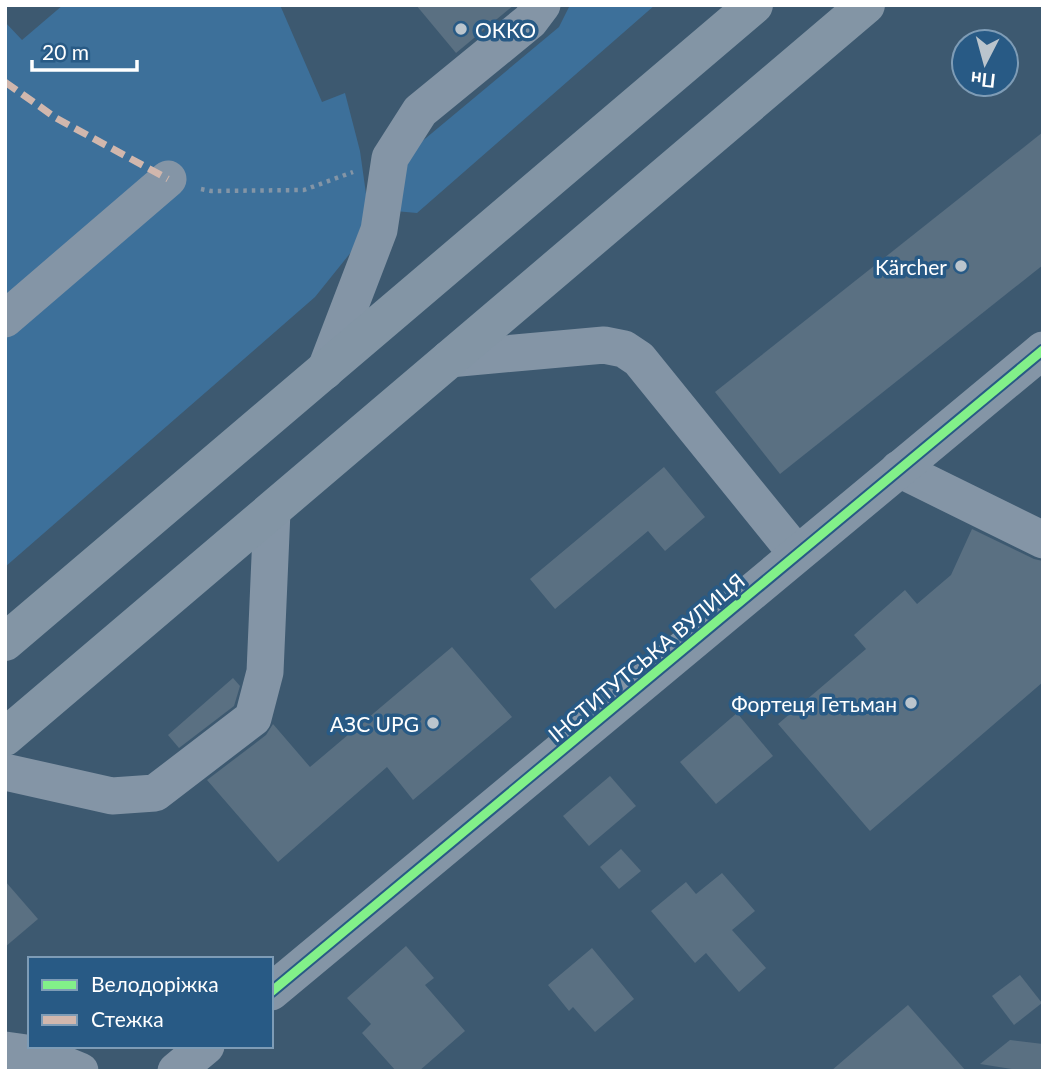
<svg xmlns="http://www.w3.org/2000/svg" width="1048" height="1076" font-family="Lato,sans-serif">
	<rect width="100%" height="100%" fill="#3d5970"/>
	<g fill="#3d709a">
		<path d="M63,5H280L322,102L345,93L360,151L368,208L352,251L315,297L5,567V22L22,40Z"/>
		<path d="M570,5H655L417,213L395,211L408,159L420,143L559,27Z"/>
	</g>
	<g fill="#5a7082">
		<path d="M416,5H514L456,53Z"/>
		<path d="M1043,132V265L780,474L715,392Z"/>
		<path d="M664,467L705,517L665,551L648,531L555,609L530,579Z"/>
		<path d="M972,529L1034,559L1043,561V682L870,831L778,724L866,649L854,635L905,590L917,604L951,575Z"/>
		<path d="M452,647L512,717L413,800L387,767L278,862L207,780L266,735L273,724L310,767Z"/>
		<path d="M233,678L240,686L234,706L179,748L168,735Z"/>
		<path d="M737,713L773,756L716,804L680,762Z"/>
		<path d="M610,776L636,806L589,846L563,816Z"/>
		<path d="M621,849L641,871L619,889L600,867Z"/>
		<path d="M722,873L755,911L732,930L766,968L739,992L706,953L695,963L651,911L686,882L696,894Z"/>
		<path d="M5,881L38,919L5,947Z"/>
		<path d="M406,946L434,978L425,985L465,1031L419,1071H396L362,1033L371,1024L347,998Z"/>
		<path d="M592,948L634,999L595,1032L573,1007L569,1011L548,985Z"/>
		<path d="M1020,975L1042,1003L1014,1025L992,996Z"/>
		<path d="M908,1005L966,1071H831L868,1039Z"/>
		<path d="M1010,1040L1043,1044V1071H1025L980,1064Z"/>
	</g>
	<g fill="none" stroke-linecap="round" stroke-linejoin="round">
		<path stroke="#8495a6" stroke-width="4.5" stroke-dasharray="3.5 5" stroke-linecap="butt" d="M201,189L211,191L304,190L353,172"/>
		<g stroke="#8495a6" stroke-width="37">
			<path d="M5,319L168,179"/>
			<path d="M449,359L604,345L624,349L639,359L797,554"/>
			<path d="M325,371L379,230L390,158L420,111L530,21L542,5"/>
			<path d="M899,469L1043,540"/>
			<path d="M5,772L112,796L155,793L253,718L265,672L272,511"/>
			<path d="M271,992L1043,350"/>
			<path d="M5,1050L41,1055L80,1071"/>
			<path d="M176,1071L206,1046"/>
		</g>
		<g stroke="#8395a5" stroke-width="38">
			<path d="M5,642L754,5"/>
			<path d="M5,737L866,5"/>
		</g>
		<path stroke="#d1b7ad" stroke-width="7" stroke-dasharray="14 7" stroke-linecap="butt" d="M5,82L56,118L168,179"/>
		<g stroke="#285a85" stroke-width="13">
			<path id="cycleway" d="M271,992L1043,350"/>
		</g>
		<use href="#cycleway" stroke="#82f089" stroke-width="9"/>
	</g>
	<g fill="#bbc5cd" stroke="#285a85" stroke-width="2.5">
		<circle cx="461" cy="29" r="7"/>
		<circle cx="961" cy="266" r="7"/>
		<circle cx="911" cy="703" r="7"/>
		<circle cx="433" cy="723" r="7"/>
	</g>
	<g text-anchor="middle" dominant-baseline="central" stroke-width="7" stroke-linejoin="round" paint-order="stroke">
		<g font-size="21" fill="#fff" stroke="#285a85" text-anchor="end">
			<text x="475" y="29" text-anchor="start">ОККО</text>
			<text x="947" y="266">Kärcher</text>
			<text x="897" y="703">Фортеця Гетьман</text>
			<text x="419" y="723">АЗС UPG</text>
		</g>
		<g font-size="21" fill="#fff" stroke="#285a85">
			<text transform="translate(646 657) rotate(-40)">ІНСТИТУТСЬКА ВУЛИЦЯ</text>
		</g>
	</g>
	<rect width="1048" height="1076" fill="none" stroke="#ffffff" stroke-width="14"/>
	<rect x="28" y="957" width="245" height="91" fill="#285a85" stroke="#7e9cb6" stroke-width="2"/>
	<rect x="42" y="980" width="35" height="10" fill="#82f089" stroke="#7e9cb6" stroke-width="2"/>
	<text x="91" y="992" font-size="21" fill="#ffffff">Велодоріжка</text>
	<rect x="42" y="1015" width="35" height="10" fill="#d1b7ad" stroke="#7e9cb6" stroke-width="2"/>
	<text x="91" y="1027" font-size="21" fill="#ffffff">Стежка</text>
	<g transform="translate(985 63) rotate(186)"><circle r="33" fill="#285a85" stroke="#7e9cb6" stroke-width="2"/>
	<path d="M0-5L12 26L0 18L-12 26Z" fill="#bbc5cd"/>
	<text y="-10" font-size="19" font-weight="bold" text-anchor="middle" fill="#ffffff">Пн</text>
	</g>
	<path d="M32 60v10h105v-10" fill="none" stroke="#ffffff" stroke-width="3.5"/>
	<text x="42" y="60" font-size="21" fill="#ffffff" stroke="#285a85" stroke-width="5" paint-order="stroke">20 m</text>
</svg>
